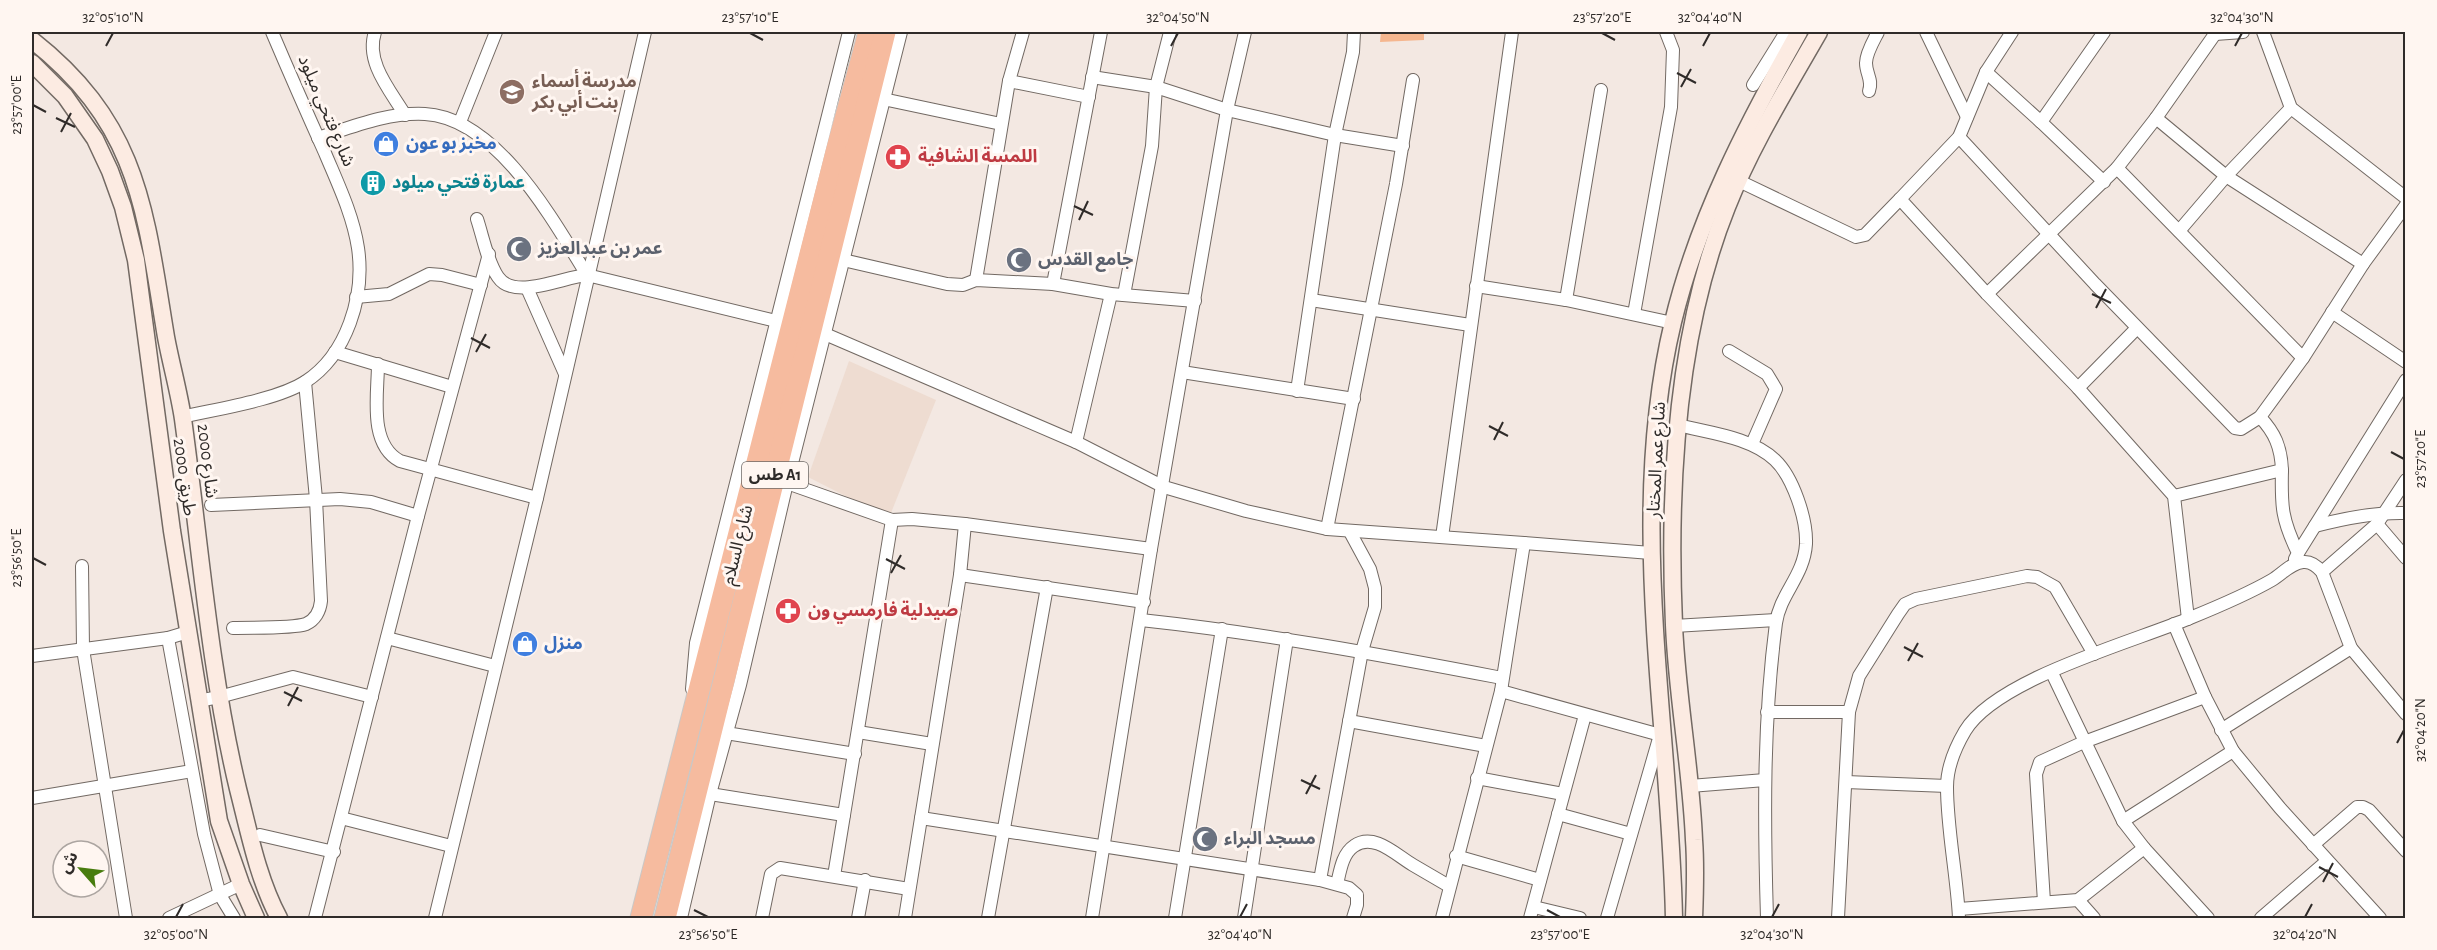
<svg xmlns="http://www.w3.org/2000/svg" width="2437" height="950" font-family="'Alegreya Sans','Noto Sans Arabic',sans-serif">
	<rect width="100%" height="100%" fill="#f3e8e2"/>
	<path fill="#eedcd1" d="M849,361L936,400L889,518L808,477Z"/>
	<path fill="#f5b68f" d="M1381,32H1424V40L1380,42Z"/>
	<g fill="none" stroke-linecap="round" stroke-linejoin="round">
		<g stroke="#726963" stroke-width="14">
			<g id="street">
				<path d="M375,32C365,62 390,90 405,115"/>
				<path d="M1926,32L1967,117"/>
				<path d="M2012,32L1986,72L1959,137L1900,199L1987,294L2078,388L2174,496L2188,619"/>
				<path d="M2214,32L2215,34L2243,32"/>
				<path d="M2263,32L2291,108L2406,198"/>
				<path d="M1986,72L2041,122L2104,32"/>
				<path d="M1092,77L1156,87L1227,110L1335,135L1403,146"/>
				<path d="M1009,81L1089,97"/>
				<path d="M1753,85L1786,32"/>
				<path d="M1869,91C1873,80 1866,74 1866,63C1866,53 1874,40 1878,32"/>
				<path d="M883,99L1001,124"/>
				<path d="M2156,118L2226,176L2363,264"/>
				<path d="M460,122L496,32"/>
				<path d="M2041,122L2104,182"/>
				<path d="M1959,137L2095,284L2235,428L2241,429L2260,417L2303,358L2363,264L2406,205"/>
				<path d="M318,138C352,127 388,112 425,114C497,118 553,220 587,275"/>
				<path d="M2117,168L2303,358"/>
				<path d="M1739,181L1856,237L1865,235L1900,199"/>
				<path d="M477,219C483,237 487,261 498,277C514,301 563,277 587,275L776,321"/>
				<path d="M2179,231L2226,176L2291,108"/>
				<path d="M843,260L947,284L963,285L976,280L1053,284L1111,294L1195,301"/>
				<path d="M976,280L1009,81L1023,32"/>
				<path d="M1053,284L1101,32"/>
				<path d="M1476,286L1566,300L1673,323"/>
				<path d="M527,288L565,374"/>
				<path d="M1987,294L2117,168L2156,118L2215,34"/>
				<path d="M1124,295L1152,146L1156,87L1170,32"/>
				<path d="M356,297L389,294L429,274L442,275L481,285"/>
				<path d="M1311,300L1470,325"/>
				<path d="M1566,300L1601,90"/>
				<path d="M2332,312L2406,362"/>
				<path d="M1634,314L1671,107L1673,50L1666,32"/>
				<path d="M825,334L1076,442L1164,487L1246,511L1327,529L1524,543L1501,691"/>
				<path d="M1729,351L1767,374L1776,389L1752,444"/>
				<path d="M335,352L452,387"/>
				<path d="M378,364C378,394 368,444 400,461L537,498"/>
				<path d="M1182,372L1354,399"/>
				<path d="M2078,388L2137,328"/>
				<path d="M1297,391L1335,135L1353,52L1354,32"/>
				<path d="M182,417C216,409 277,400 305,382C347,355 365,296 358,248C353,215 338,184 325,153C307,113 289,72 272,32"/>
				<path d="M1678,425C1709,433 1751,437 1775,460C1793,477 1807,519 1806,544C1804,576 1780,594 1776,623C1763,722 1764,820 1767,918"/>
				<path d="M1076,442L1111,294"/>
				<path d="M2282,470C2281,507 2282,520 2298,553L2295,559"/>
				<path d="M787,483L892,520L912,519L965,524L1151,549"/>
				<path d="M2174,496L2282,470C2281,447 2275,433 2260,417"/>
				<path d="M211,505L340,499L371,502L418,516"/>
				<path d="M2377,524L2406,558"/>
				<path d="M2315,526C2345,518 2374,512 2406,513"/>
				<path d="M1327,529L1396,184L1413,80"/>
				<path d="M1442,537L1512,32"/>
				<path d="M1524,543L1651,553"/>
				<path d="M2298,553L2406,380"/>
				<path d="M82,566L83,649L126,918"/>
				<path d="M2322,572L2377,524L2406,480"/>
				<path d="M960,575L1144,602"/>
				<path d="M1141,620C1262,633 1382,655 1502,678"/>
				<path d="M2174,624L2205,697L2233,751L2280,808L2380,918"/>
				<path d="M1674,626L1776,620"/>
				<path d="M233,628C250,627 291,629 306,624C315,620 320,611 321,601L316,499L305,382"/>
				<path d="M168,638L204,834L220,895L234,918"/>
				<path d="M387,638L495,666"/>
				<path d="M32,656L168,638L188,632"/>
				<path d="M2052,673L2123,821L2144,848L2208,918"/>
				<path d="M692,689L696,643L849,32"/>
				<path d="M198,701L219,697L293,677L372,697"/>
				<path d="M1767,712H1849L1838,918"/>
				<path d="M1849,712L1859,676L1898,614L1905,604L1916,599L2027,576L2037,577L2055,587L2094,654"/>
				<path d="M1349,721L1486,746"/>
				<path d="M2221,730L2351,648"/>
				<path d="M858,732L932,744"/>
				<path d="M726,733L855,754"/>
				<path d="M1477,778L1563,794"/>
				<path d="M1846,782L1947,786"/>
				<path d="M1690,786L1765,780"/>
				<path d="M710,794L844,815L892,520"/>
				<path d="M32,798L192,771"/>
				<path d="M1558,814L1631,834"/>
				<path d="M341,818L451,846"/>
				<path d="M921,818L1320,880L1349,888L1357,895V905L1353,918"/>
				<path d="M2123,821L2233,751"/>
				<path d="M260,835L334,852"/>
				<path d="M2313,845L2357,807H2363L2369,810L2406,851"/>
				<path d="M1456,856L1540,880"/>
				<path d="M834,876L844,815"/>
				<path d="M1320,880L1362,651L1375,607V588L1370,569L1350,532"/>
				<path d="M1337,884C1340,872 1342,854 1354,846C1374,832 1396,855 1413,865C1425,872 1437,879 1449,886"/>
				<path d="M2078,900L2094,918"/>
				<path d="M2044,902L2036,774L2040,762L2084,742L2205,697"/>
				<path d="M1534,907L1580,918"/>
				<path d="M1959,909L2078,900L2144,848"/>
				<path d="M169,918L241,884"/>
				<path d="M315,918L418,516L489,254"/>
				<path d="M435,918L537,498L645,32"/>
				<path d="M681,918L710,794L740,685L787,483L901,32"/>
				<path d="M762,918L771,874L780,868L909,889"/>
				<path d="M858,918L865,880"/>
				<path d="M905,918L960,575L965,524"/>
				<path d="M988,918L1047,587"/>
				<path d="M1092,918L1151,549L1227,110L1245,32"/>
				<path d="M1175,918L1222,629"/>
				<path d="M1244,918L1287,639"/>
				<path d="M1442,918L1501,691L1664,736"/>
				<path d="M1530,918L1585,715"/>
				<path d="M1607,918L1660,735"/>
				<path d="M1959,918C1957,876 1947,829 1947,787C1947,768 1955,748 1965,731C1996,679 2133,642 2190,618C2217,607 2246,595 2272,580C2282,574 2291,563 2303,562C2311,561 2317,566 2322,572L2351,648L2406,714"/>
				<path d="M2261,918L2327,861"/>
			</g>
		</g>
		<g stroke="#726963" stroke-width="19">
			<g id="secondary">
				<path d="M32,40C140,125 145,211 166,337C171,364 179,392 183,419C200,543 209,668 238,789C249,832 258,879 279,918"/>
				<path d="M32,63L65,96L95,139L110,171L123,207L136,260L172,531L219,821L241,884L256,918"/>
				<path d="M1674,918C1670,721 1626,517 1673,322C1698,218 1747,124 1799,32"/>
				<path d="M1694,918C1695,892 1696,866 1694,840C1691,768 1677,697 1674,625C1668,489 1676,334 1727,207C1751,146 1787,88 1819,32"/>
			</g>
		</g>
		<g stroke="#c9c8c7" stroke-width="23">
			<g id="highway">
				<path d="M641,918L836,152L869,32"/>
				<path d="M665,918L885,32"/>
			</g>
		</g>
		<use href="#street" stroke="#fff" stroke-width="12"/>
		<use href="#secondary" stroke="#fcebe2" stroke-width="16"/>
		<use href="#highway" stroke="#f6bb9f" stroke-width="21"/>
	</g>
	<path fill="none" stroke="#2f2b29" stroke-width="2" d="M750,33L763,40M1602,33L1615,40M106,46L113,33M1171,46L1178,33M1703,46L1710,33M2235,46L2242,33M1677,73L1696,83M1681,87L1691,69M33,105L46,112M56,118L75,127M61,132L71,113M1074,206L1093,215M1079,220L1088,201M2092,294L2111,303M2096,308L2106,289M471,338L490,348M476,352L486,334M1489,426L1508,436M1494,440L1503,422M2391,452L2404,459M33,558L46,565M886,559L905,569M891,573L901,555M1904,647L1923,657M1908,661L1918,643M284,692L302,701M288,706L298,687M2397,743L2404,730M1301,780L1320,789M1306,794L1316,775M2319,867L2338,877M2323,882L2333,863M694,910L708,917M1547,910L1560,917M176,917L183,904M1240,917L1247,904M1772,917L1779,904M2305,917L2312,904"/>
	<defs>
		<g id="school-disc" transform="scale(1.35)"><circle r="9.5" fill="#8d6e63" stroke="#fff6f1"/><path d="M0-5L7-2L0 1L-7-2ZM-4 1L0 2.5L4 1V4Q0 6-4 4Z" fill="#fff"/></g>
		<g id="shop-disc" transform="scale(1.35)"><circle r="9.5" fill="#3f7fe0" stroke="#fff6f1"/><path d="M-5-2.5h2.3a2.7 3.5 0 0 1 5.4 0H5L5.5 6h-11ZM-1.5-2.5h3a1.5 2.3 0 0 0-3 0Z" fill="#fff"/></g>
		<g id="pharmacy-disc" transform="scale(1.35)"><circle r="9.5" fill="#e0444e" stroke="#fff6f1"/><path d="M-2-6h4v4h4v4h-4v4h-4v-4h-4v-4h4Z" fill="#fff"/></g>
		<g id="building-disc" transform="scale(1.35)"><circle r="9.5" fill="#0f9aa8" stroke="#fff6f1"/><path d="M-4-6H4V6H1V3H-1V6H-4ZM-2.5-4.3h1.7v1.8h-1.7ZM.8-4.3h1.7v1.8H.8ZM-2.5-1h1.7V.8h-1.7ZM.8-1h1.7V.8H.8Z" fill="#fff"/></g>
		<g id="mosque-disc" transform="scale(1.35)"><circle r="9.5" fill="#6b7280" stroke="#fff6f1"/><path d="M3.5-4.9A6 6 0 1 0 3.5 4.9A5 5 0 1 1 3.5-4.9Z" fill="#fff"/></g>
	</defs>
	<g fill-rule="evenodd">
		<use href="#school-disc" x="512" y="92"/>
		<use href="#shop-disc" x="386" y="144"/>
		<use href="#pharmacy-disc" x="898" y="157"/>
		<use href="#building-disc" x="373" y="183"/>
		<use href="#mosque-disc" x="519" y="249"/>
		<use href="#mosque-disc" x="1019" y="260"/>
		<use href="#pharmacy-disc" x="788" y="611"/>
		<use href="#shop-disc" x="525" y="644"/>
		<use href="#mosque-disc" x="1205" y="839"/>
	</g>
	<g text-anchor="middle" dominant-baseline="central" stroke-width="6" stroke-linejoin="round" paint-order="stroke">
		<rect fill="#fff6f1" stroke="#6d6865" stroke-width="1.5" x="742" y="462" width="66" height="26" rx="4.5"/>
		<g font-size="16" font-weight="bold" fill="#2f2b29">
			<text x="775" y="475">طس A1</text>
		</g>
		<g font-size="18" font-weight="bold" fill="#785e54" stroke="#fff6f1" text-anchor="start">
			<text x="532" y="82">مدرسة أسماء<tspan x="532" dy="21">بنت أبي بكر</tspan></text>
		</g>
		<g font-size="18" fill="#2f2b29" stroke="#fff6f1">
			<text transform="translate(326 111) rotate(67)">شارع فتحي ميلود</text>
			<text transform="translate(1657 460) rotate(-87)">شارع عمر المختار</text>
			<text transform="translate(207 461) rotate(83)">شارع 2000</text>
			<text transform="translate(184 477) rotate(82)">طريق 2000</text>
			<text transform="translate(738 545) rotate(-76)">شارع السلام</text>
		</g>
		<g font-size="18" font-weight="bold" fill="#366cbe" stroke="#fff6f1" text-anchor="start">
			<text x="406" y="144">مخبز بو عون</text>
			<text x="544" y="644">منزل</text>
		</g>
		<g font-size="18" font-weight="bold" fill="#be3a42" stroke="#fff6f1" text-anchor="start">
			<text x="918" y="157">اللمسة الشافية</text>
			<text x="808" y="611">صيدلية فارمسي ون</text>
		</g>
		<g font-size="18" font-weight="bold" fill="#0d838f" stroke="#fff6f1" text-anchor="start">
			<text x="392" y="183">عمارة فتحي ميلود</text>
		</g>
		<g font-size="18" font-weight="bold" fill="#5b616d" stroke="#fff6f1" text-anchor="start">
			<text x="538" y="249">عمر بن عبدالعزيز</text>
			<text x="1038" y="260">جامع القدس</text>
			<text x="1224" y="839">مسجد البراء</text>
		</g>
	</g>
	<rect width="2437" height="950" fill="none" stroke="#fff6f1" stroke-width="66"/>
	<g transform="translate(81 869) rotate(298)"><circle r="28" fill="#fff6f1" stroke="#aca5a1" stroke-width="1.5"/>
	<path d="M0-4.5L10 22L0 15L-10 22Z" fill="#487c0e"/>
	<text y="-9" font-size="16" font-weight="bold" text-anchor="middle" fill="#2f2b29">ش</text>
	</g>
	<rect x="33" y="33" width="2371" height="884" fill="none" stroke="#2f2b29" stroke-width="2"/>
	<g font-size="15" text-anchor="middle" fill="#2f2b29">
		<text x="113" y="22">32°05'10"N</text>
		<text x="750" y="22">23°57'10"E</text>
		<text x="1178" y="22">32°04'50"N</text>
		<text x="1602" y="22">23°57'20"E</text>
		<text x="1710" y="22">32°04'40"N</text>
		<text x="2242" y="22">32°04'30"N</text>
		<text transform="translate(16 105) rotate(-90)" y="5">23°57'00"E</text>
		<text transform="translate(2420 459) rotate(-90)" y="5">23°57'20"E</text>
		<text transform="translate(16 558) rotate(-90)" y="5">23°56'50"E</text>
		<text transform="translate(2420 730) rotate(-90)" y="5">32°04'20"N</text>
		<text x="176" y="939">32°05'00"N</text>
		<text x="708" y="939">23°56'50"E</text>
		<text x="1240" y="939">32°04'40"N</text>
		<text x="1560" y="939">23°57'00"E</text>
		<text x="1772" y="939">32°04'30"N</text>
		<text x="2305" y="939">32°04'20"N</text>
	</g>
</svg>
